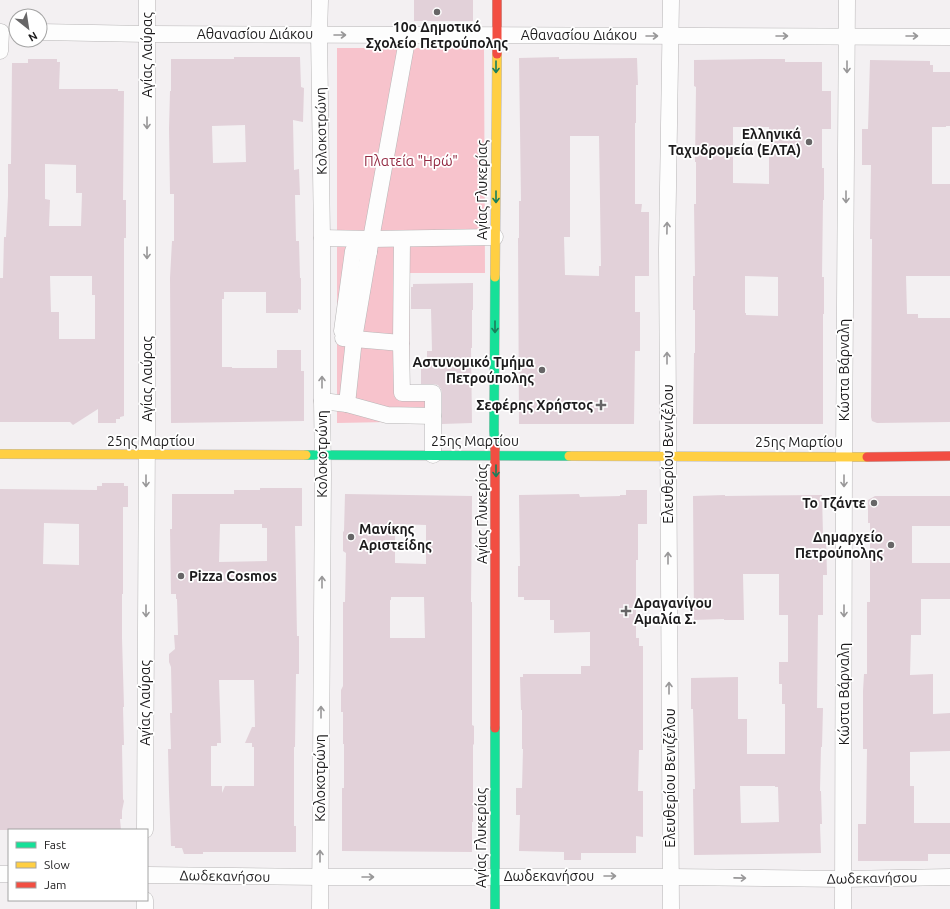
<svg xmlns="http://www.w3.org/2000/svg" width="950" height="909" font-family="Ubuntu,sans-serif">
	<rect width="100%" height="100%" fill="#f3f0f2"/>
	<path fill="#f7c3cc" d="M337,48H484L485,273H410L409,388H440V421L337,423Z"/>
	<g fill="#e2d1d9" fill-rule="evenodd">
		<rect x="414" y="0" width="59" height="21"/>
		<path d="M234,57H300L301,87L304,88L303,122L293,120L294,170L299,169L300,195H295L296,241H299L300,278H301V310L298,309V313H266V292H224V299H222V367H232V368H277V350H301V371H304V421L171,423L170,278L172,241H174V194H170L169,128L170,91H171V59H234ZM245,125L246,162L213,163L212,126Z"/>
		<path d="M559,57V59L637,58L638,85H636V123H635V204H642L641,212H649V276H635V312H640V351H635L634,424H519L518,238H519V201H521L519,58ZM570,136H599L601,266H599V276L565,275L564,237H570Z"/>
		<path d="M28,59H57V62H60L59,89H118V91H124L123,200H126V238H124V416L120,417V419H116V423H98V409L73,425L70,422H0V278H3L4,237H6L8,196V164H11L12,63H28ZM45,164L76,165V193H82L81,226H49L50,200L45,199ZM50,276H92V295H95V339H59V312H51Z"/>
		<path d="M761,59H785V62H822V91H831V129H822V168H824V200H823L822,277H824V314H823V424H693L694,353H695V310H693V276H695L694,204H696V162H695L696,87L694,86V60ZM733,127H769V184L733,183ZM745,276L778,277V316L746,315V313H745Z"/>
		<path d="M870,60L930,61V65H933V72H950V126H946V127H932V184H950V276H906L907,314H918V318H950V422L877,423L872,421L871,417L872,239H870L871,165H862V129H868Z"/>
		<path d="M473,283V310H472V348H471L472,423L442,424V393L441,389L438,385L433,384H421V365H427V351H432L431,309H411V287H413V284Z"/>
		<path d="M102,483H124V486H128V507H123V594H122V638L124,707H123L124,745H122L123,799L124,801L122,811V819H120L121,830H0V489L97,490V486H102ZM44,523L79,524V565L43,564Z"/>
		<path d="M260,488H302V526H295L297,636H299V674H296L295,747H294V826H296V852H203V854H184L182,848H175V846H171L169,792L168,749H171L170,713H172L171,667L169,662V654L175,649L174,635H178L177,599H176V594H171L170,529H172V494H234V490H260ZM220,524H262V528H267V561L219,562ZM219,680H254L255,727H252L245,743H252V747H254V786H225L222,793V786H211V746H217V743H221Z"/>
		<path d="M626,490H647V524H638V560H636V638H639V646H643V750H639L638,791H643V837L636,836V853H581V860H564V852L519,851L520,815H516V788H522L523,749H522V710H521L520,677H523V674H581V666H590V632L554,633V620H550V600H524V597H518V566H520L519,495L579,494L580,497L620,496V495H626Z"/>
		<path d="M345,494L472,496L471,602H472V725L474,726V744L473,745V822H472V852L342,851V788H344V744H343V712H341V690L343,686V602H345L346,553L343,551V532L344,531ZM395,524L426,525V564L395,563ZM391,597H424L425,638H390V600H391Z"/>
		<path d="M725,495V496L822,495L823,535H826L827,575H823V615H818L817,708H823L822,747H821L820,791H821L822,824H820L821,853L694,855L693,789H695L694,747L693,709H691V678L738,677V719H747V754H785V704H782V684H779V662H788V615H779V574H743L744,620H724V619L694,620L693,496ZM740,786H775V787H778L779,822L741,823Z"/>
		<path d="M875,496H950V526H912V563H950V599H921V635H911L910,675L933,674V714L950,713V751L910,752V786H914V823H950V854H928V861H858V824H866L867,749H863V691L864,674H867V602H870V523H868V500Z"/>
	</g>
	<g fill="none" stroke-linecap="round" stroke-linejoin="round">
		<g stroke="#b8b6b7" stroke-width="17">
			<g id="street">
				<path d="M40,32L147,34L950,37"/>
				<path d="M0,51L1,32"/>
				<path d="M322,238L371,239L495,237"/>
				<path d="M402,239L401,343L402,393H433V455"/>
				<path d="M355,333L342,331L353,251L369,252"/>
				<path d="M343,338L401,343"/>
				<path d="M322,401L347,404L354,339L371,239L408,35"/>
				<path d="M347,404L387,415L433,416"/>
				<path d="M145,830L147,429V0"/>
				<path d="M0,874H9"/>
				<path d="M147,875L320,877H671L844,879L950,877"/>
				<path d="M145,900V909"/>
				<path d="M320,909L323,474L322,401V238L319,34L320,0"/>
				<path d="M671,909L667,250L671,0"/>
				<path d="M843,909L844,456L847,0"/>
			</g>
		</g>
		<g stroke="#b8b6b7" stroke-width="10">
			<g id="fast">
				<path d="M495,277L494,431L495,448"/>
				<path d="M306,455L569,456"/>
				<path d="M495,909V728"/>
			</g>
		</g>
		<g stroke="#b8b6b7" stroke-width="10">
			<g id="slow">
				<path d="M495,277L497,54"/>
				<path d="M0,454L306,455"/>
				<path d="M569,456L867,457"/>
			</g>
		</g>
		<g stroke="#b8b6b7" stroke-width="10">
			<g id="jam">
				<path d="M497,54V0"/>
				<path d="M867,457L950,456"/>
				<path d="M495,728V448"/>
			</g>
		</g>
		<use href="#street" stroke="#fdfdfd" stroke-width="16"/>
		<use href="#fast" stroke="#16e098" stroke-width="9"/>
		<use href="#slow" stroke="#ffcf43" stroke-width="9"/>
		<use href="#jam" stroke="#f24e42" stroke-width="9"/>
	</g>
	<defs><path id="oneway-shaft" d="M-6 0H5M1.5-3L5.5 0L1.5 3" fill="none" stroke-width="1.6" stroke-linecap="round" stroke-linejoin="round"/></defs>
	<g stroke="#989798">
		<use href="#oneway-shaft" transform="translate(340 35)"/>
		<use href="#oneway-shaft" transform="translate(652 36)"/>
		<use href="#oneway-shaft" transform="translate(782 36)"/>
		<use href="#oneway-shaft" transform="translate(912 36)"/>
		<use href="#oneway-shaft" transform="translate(847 67) rotate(90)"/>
		<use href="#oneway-shaft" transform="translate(147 123) rotate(90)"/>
		<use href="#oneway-shaft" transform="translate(846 197) rotate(90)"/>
		<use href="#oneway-shaft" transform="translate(667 228) rotate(-89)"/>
		<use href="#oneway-shaft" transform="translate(147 253) rotate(90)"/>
		<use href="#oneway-shaft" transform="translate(667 358) rotate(-90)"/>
		<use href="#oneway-shaft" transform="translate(322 382) rotate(-90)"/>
		<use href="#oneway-shaft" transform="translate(146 481) rotate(90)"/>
		<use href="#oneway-shaft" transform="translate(844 481) rotate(90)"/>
		<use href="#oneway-shaft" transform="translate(668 558) rotate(-90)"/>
		<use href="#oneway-shaft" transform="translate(322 582) rotate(-90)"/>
		<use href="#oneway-shaft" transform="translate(146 611) rotate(90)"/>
		<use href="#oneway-shaft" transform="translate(844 611) rotate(90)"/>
		<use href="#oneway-shaft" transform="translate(669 688) rotate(-90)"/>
		<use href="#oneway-shaft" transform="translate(321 712) rotate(-90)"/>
		<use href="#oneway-shaft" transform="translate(320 856) rotate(-90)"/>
		<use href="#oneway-shaft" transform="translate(610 876)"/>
		<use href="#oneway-shaft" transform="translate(368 877)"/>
		<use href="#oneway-shaft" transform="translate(740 878) rotate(1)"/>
	</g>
	<g stroke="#197e5a">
		<use href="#oneway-shaft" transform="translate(496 67) rotate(90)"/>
		<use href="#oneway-shaft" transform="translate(496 197) rotate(90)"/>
		<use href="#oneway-shaft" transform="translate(495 327) rotate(90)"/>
		<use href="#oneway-shaft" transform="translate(496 471) rotate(90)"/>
	</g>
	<g fill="#676667" stroke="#fff" stroke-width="1.5">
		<circle cx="437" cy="12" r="4"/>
		<circle cx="809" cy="142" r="4"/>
		<circle cx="542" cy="370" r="4"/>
		<path d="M599 399h4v4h4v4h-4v4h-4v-4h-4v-4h4z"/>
		<circle cx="874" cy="503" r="4"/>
		<circle cx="351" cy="537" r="4"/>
		<circle cx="891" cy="545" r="4"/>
		<circle cx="181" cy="576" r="4"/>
		<path d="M624 605h4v4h4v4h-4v4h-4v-4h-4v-4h4z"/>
	</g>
	<g text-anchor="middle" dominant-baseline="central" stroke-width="3.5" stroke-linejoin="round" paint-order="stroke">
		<g font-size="14" font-weight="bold" fill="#1c1b1c" stroke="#fff" text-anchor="end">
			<text x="437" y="27" text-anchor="middle">10ο Δημοτικό<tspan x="437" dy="16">Σχολείο Πετρούπολης</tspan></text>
			<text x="801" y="134">Ελληνικά<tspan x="801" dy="16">Ταχυδρομεία (ΕΛΤΑ)</tspan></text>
			<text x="534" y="362">Αστυνομικό Τμήμα<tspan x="534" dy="16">Πετρούπολης</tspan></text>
			<text x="593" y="405">Σεφέρης Χρήστος</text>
			<text x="866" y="503">Το Τζάντε</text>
			<text x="359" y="529" text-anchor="start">Μανίκης<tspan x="359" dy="16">Αριστείδης</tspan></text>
			<text x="883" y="537">Δημαρχείο<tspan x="883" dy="16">Πετρούπολης</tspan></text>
			<text x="189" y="576" text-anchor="start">Pizza Cosmos</text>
			<text x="634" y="603" text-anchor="start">Δραγανίγου<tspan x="634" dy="16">Αμαλία Σ.</tspan></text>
		</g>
		<g font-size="14" fill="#1c1b1c" stroke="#fff">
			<text x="255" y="34">Αθανασίου Διάκου</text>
			<text x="579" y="35">Αθανασίου Διάκου</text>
			<text transform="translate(147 55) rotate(-90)">Αγίας Λαύρας</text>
			<text transform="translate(321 131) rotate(-91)">Κολοκοτρώνη</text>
			<text transform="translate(482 190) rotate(-90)">Αγίας Γλυκερίας</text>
			<text transform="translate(844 370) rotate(-90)">Κώστα Βάρναλη</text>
			<text transform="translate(147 379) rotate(-90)">Αγίας Λαύρας</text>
			<text x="151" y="441">25ης Μαρτίου</text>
			<text x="475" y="441">25ης Μαρτίου</text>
			<text x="799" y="442">25ης Μαρτίου</text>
			<text transform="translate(322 454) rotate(-90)">Κολοκοτρώνη</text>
			<text transform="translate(668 454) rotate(-90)">Ελευθερίου Βενιζέλου</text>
			<text transform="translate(482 514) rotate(-90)">Αγίας Γλυκερίας</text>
			<text transform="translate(844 694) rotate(-90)">Κώστα Βάρναλη</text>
			<text transform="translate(145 703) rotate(-90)">Αγίας Λαύρας</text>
			<text transform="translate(320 778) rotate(-90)">Κολοκοτρώνη</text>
			<text transform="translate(670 778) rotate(-90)">Ελευθερίου Βενιζέλου</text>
			<text transform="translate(481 838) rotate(-90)">Αγίας Γλυκερίας</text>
			<text transform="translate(225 876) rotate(1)">Δωδεκανήσου</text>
			<text x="549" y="876">Δωδεκανήσου</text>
			<text transform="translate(872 878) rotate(-1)">Δωδεκανήσου</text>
		</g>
		<g font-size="14" fill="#922942" stroke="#fff">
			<text x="411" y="161">Πλατεία "Ηρώ"</text>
		</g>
	</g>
	<rect x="8" y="829" width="140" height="72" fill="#ffffff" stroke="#a4a4a4"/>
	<rect x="16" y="842" width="20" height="6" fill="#16e098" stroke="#a4a4a4"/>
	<text x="44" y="849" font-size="12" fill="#1c1b1c">Fast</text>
	<rect x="16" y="862" width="20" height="6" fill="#ffcf43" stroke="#a4a4a4"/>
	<text x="44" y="869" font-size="12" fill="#1c1b1c">Slow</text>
	<rect x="16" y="882" width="20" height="6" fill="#f24e42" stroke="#a4a4a4"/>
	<text x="44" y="889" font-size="12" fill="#1c1b1c">Jam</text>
	<g transform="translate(28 28) rotate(150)"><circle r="19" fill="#ffffff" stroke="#a4a4a4"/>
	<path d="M0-3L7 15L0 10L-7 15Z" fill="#676667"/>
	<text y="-6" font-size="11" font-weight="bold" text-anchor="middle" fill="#1c1b1c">N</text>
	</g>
</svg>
